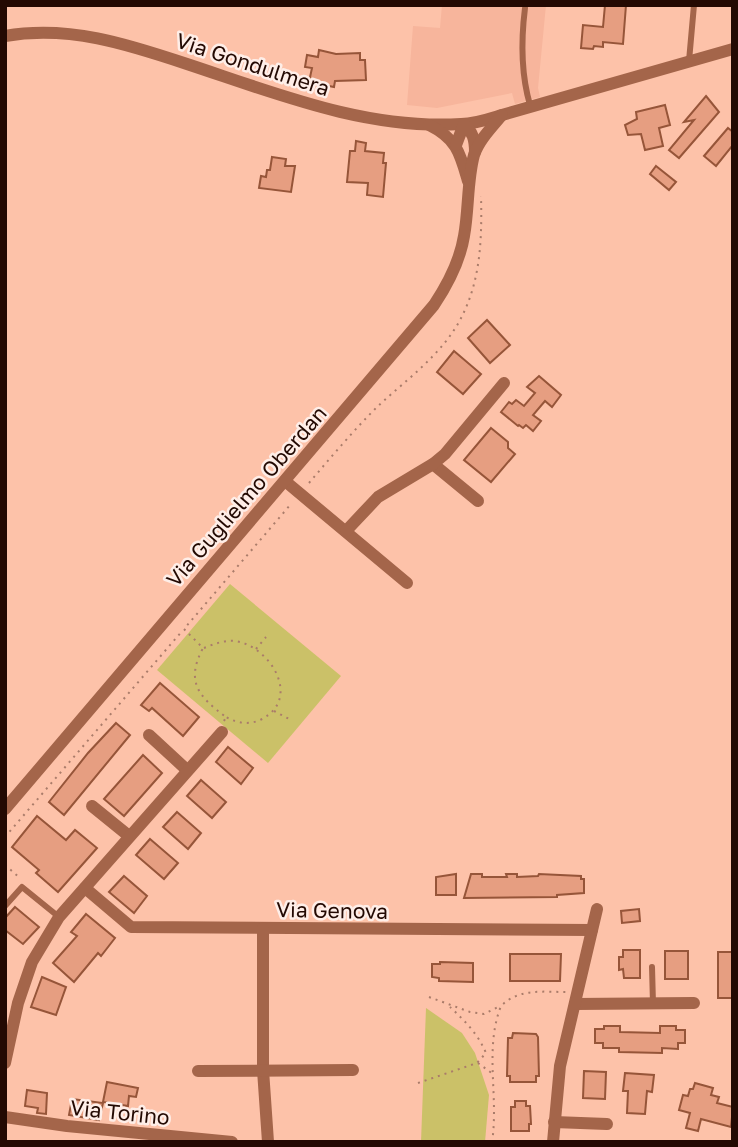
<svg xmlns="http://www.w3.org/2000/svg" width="738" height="1147" font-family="'Golos Text',sans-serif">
	<rect width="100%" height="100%" fill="#fdc2a9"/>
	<path fill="#f7b59c" d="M442,5H546L538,88L540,97L515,104L512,93L437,108L407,105L413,26L440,28Z"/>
	<g fill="#cbc168">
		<path d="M230,584L341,676L268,763L157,670Z"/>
		<path d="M426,1008L462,1033L475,1053L489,1095L485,1142H421Z"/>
	</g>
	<g fill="#e69e81" stroke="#965539" stroke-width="2">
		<path d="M605,5H626L623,44L603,42V47L594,46L593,49L581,48L583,25L603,27Z"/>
		<path d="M319,50L336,54L360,53V60H365L366,80L335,81L334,87L309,82L312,68L305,67L307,55L318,57Z"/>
		<path d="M706,96L719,112L679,158L669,150L694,120L684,122Z"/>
		<path d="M665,105L670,125L659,128L663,146L645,150L641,134L628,135L625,125L637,119L636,112Z"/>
		<path d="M728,128L733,132V145L716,166L704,156Z"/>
		<path d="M356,141L366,143L365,151L384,153L383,163H386L383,197L367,195L368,183L347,182L350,151H355Z"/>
		<path d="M272,157L286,159L285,166H295L291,192L259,188L261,176L266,177L267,170H270Z"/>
		<path d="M656,166L676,182L669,190L650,174Z"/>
		<path d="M487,320L510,345L490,363L468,338Z"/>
		<path d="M454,351L481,374L463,394L437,372Z"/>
		<path d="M539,376L561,395L552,407L545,401L533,415L541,421L533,431L526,425L523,428L519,425L518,426L501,412L509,402L512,404L516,400L524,406L535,393L527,387Z"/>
		<path d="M491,428L508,442V448L515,454L491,482L464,460Z"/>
		<path d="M160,683L199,717L183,736L152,708L149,711L141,705Z"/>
		<path d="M116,723L130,735L64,815L49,802L88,753Z"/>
		<path d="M228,747L253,768L241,784L216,762Z"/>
		<path d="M143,755L162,773L124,816L104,799Z"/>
		<path d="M201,780L226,802L212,818L187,796Z"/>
		<path d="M177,812L201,833L188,849L163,827Z"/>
		<path d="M37,816L66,840L75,830L97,848L58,892L36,873L39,870L12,847Z"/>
		<path d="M150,839L178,863L164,879L136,855Z"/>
		<path d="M456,874V895H436V877Z"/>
		<path d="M471,874H482V877H507L506,874H517V877L538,876L539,874L581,876V879H584V893L557,895V897L464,898Z"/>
		<path d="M124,876L147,896L134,913L109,892Z"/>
		<path d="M15,907L39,927L23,944L5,930V918Z"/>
		<path d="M639,909L640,921L622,923L621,911Z"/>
		<path d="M86,914L115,938L101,956L98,953L74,982L53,963L77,936L71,932Z"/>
		<path d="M623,950H640V978H624L623,969L619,970V957H623Z"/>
		<rect x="665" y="951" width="23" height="28"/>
		<rect x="718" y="952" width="15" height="46"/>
		<path d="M510,954H561L560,981H510Z"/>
		<path d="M440,962L473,963V982L439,981V978L432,977V964H440Z"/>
		<path d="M42,977L66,987L56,1015L31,1007Z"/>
		<path d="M604,1026H620V1032L660,1033V1026H676V1030H685V1043H678V1049L662,1048V1053L619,1052V1048H603V1043H595V1029H604Z"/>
		<path d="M513,1033L536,1034L538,1037L539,1076H536V1082H510V1076H507L508,1038H512Z"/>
		<path d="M584,1071L606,1072L605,1099L583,1098Z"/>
		<path d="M625,1073L654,1075L652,1092L647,1091L645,1114L627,1113L628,1091H623Z"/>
		<path d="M107,1082L138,1088L136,1097L129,1096L128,1106L103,1102Z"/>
		<path d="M695,1083L713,1088L711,1095L719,1097L717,1103L733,1107L731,1127L701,1119L698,1131L686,1128L690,1113L679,1110L683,1095L688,1096L690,1089H693Z"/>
		<path d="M27,1090L47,1093L46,1114L37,1113L38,1108L25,1106Z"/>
		<path d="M72,1099L103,1103L99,1120L69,1115Z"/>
		<path d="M515,1101H526V1106H530L531,1124H529V1131H511V1107H515Z"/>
	</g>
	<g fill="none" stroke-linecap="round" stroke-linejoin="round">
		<g stroke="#aa7c6a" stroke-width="2" stroke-dasharray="2 5" stroke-linecap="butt">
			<path d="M309,483C331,457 353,431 377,407C408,378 446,352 464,312C481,276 482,235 481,196"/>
			<path d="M204,648C214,644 224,640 235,641C270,646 302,698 262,719C251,725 238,724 226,717"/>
			<path d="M256,649L266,637"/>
			<path d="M274,711L291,720"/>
			<path d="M224,721L226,717C199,697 185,682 203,648L184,629L291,504"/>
			<path d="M5,837L183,630"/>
			<path d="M5,865L20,878"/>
			<path d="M429,997L470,1012L484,1014L500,1006"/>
			<path d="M478,1063L493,1074"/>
			<path d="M418,1083L477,1063L486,1053C478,1034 465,1021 450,1007"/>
			<path d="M492,1142C499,1097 484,1049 501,1006C519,988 543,992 566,992"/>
		</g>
		<g stroke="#a4654a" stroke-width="6">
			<path d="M525,8C521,40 521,74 530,105"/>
			<path d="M689,61L694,5"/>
			<path d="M5,906L22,887L59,917"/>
			<path d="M652,967L653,1004"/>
		</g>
		<g stroke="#a4654a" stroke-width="12">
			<path d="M5,36C69,25 127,44 187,64C275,93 366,130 461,124C475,124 489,119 502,115L733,49"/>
			<path d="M429,125C457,139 460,153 468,181"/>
			<path d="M456,145L464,124C473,132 475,140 475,152"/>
			<path d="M433,464L478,501"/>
			<path d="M285,481L407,583"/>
			<path d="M346,531L378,497L433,464L445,454L504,383"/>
			<path d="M149,735L187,770"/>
			<path d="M92,806L129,836"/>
			<path d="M5,809L434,305C448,284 460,261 464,236C469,209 467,181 474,155C479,140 492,127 502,115"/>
			<path d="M85,888L131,927L592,930"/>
			<path d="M263,928V1070L268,1142"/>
			<path d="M575,1004L694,1003"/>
			<path d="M5,1063L18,1003L32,962L59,917L222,732"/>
			<path d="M198,1071L353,1070"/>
			<path d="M5,1117L67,1126L232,1142"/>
			<path d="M554,1122L607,1124"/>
			<path d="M553,1142L560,1066L597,909"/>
		</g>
	</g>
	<g text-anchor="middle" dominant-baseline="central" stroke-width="5" stroke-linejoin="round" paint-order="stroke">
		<g font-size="21" fill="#230902" stroke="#feeee8">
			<text transform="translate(253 64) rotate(18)">Via Gondulmera</text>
			<text transform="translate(246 496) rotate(-49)">Via Guglielmo Oberdan</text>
			<text transform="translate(332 910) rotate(1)">Via Genova</text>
			<text transform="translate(120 1112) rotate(6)">Via Torino</text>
		</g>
	</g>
	<rect width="738" height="1147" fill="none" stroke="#230902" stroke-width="14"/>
</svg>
